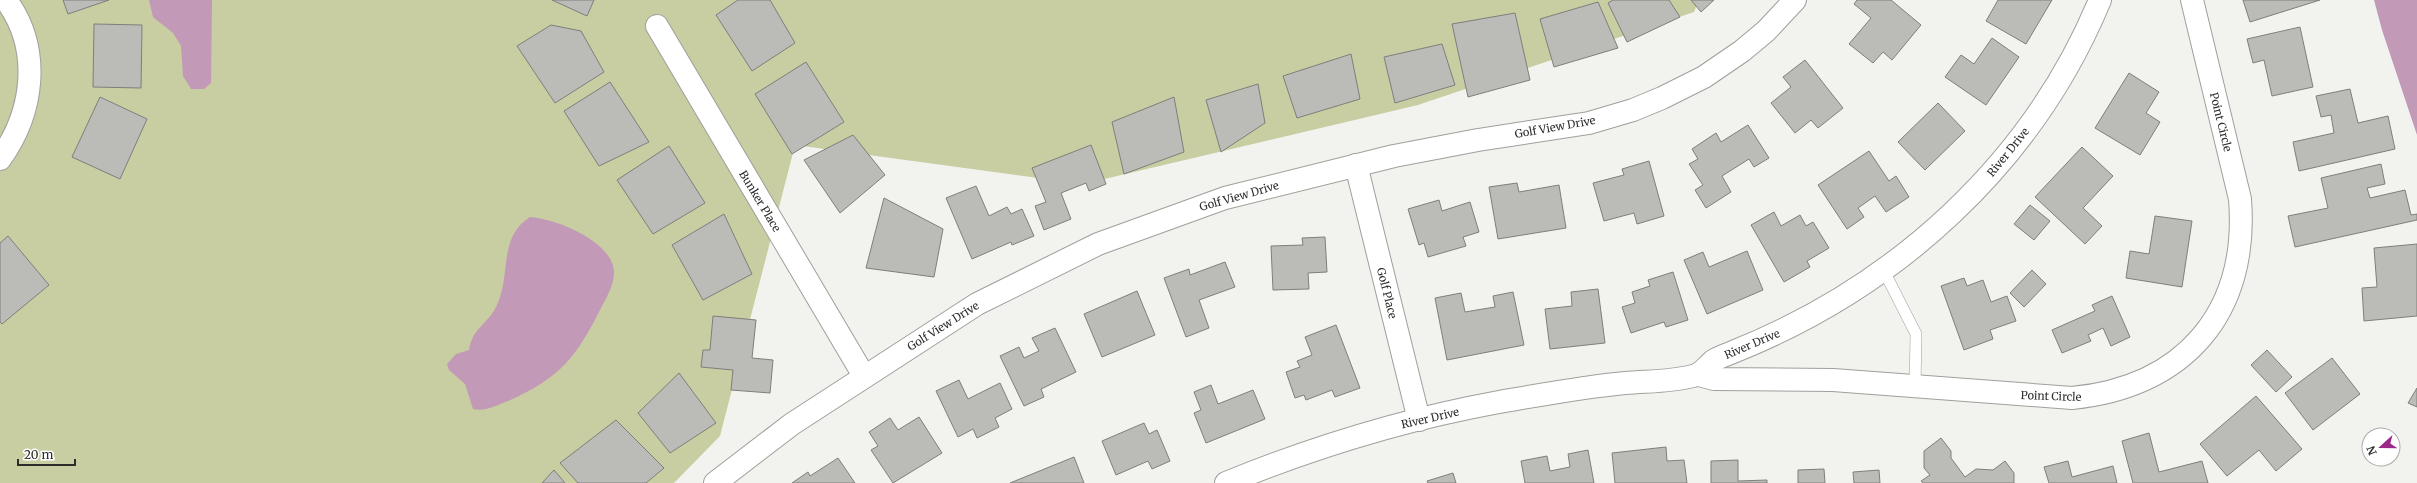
<svg xmlns="http://www.w3.org/2000/svg" width="2417" height="483" font-family="Merriweather,serif">
	<rect width="100%" height="100%" fill="#f2f3ee"/>
	<path fill="#c8cda2" d="M0,0H1699L1694,12L1418,105L1083,184L795,145L720,436L674,483H0Z"/>
	<g fill="#c299b7">
		<path d="M149,0H212L211,83L204,89H191L183,76L181,46L173,33L153,17Z"/>
		<path d="M2374,0H2417V135L2382,30Z"/>
		<path d="M530,217C556,219 606,239 613,266C617,279 608,295 602,306C577,356 561,378 508,401C497,405 486,412 473,409L465,384L449,370L447,364L456,354L469,350C473,327 487,325 496,307C512,276 497,238 530,217Z"/>
	</g>
	<g fill="#bbbcb8" stroke="#7e7f7b">
		<path d="M63,0H109L68,14Z"/>
		<path d="M552,0H594L587,16Z"/>
		<path d="M738,0H770L795,43L752,71L716,15Z"/>
		<path d="M1613,0H1669L1680,17L1627,42L1608,3Z"/>
		<path d="M1691,0H1714L1701,12Z"/>
		<path d="M1857,0H1891L1921,25L1892,60L1883,52L1873,63L1849,44L1871,18L1854,4Z"/>
		<path d="M1998,0H2052L2026,44L1986,21Z"/>
		<path d="M2243,0H2320L2250,22Z"/>
		<path d="M1598,2L1618,48L1554,67L1540,19Z"/>
		<path d="M1515,13L1530,80L1468,97L1452,24Z"/>
		<path d="M94,24L142,25L141,88L93,87Z"/>
		<path d="M551,25L581,31L604,72L555,103L517,46Z"/>
		<path d="M2300,27L2313,87L2272,96L2264,60L2253,63L2247,39Z"/>
		<path d="M1992,38L2019,57L1986,105L1945,77L1961,55L1974,64Z"/>
		<path d="M1442,44L1455,85L1395,103L1384,57Z"/>
		<path d="M1351,54L1360,99L1297,118L1283,76Z"/>
		<path d="M1805,60L1843,108L1818,128L1811,120L1795,133L1771,103L1791,87L1783,77Z"/>
		<path d="M806,62L844,122L792,154L755,94Z"/>
		<path d="M2129,73L2159,92L2146,113L2160,122L2140,155L2095,128Z"/>
		<path d="M610,82L649,142L599,166L564,111Z"/>
		<path d="M1258,84L1265,123L1221,152L1206,100Z"/>
		<path d="M2350,89L2358,123L2388,116L2395,149L2299,171L2293,142L2334,133L2331,115L2321,117L2316,96Z"/>
		<path d="M100,97L147,119L120,179L72,157Z"/>
		<path d="M1174,97L1184,152L1124,174L1112,122Z"/>
		<path d="M1938,103L1965,131L1925,170L1898,142Z"/>
		<path d="M1748,125L1769,158L1754,167L1749,159L1722,176L1731,192L1706,208L1695,190L1703,185L1689,164L1698,159L1692,149L1716,133L1721,142Z"/>
		<path d="M853,135L885,175L840,213L804,160Z"/>
		<path d="M1091,145L1106,184L1089,191L1086,183L1061,193L1071,219L1044,230L1035,206L1046,202L1032,168Z"/>
		<path d="M669,146L705,203L653,234L617,180Z"/>
		<path d="M2082,147L2113,176L2083,208L2102,226L2085,244L2035,197Z"/>
		<path d="M1869,151L1889,181L1896,176L1909,197L1886,212L1875,196L1858,208L1864,217L1847,229L1818,185Z"/>
		<path d="M1649,161L1664,216L1637,224L1634,213L1604,221L1593,183L1624,175L1622,169Z"/>
		<path d="M2381,164L2385,184L2367,188L2370,198L2405,190L2411,215L2417,214V220L2295,247L2288,216L2328,208L2321,178Z"/>
		<path d="M1517,183L1519,192L1559,185L1566,228L1498,239L1489,187Z"/>
		<path d="M976,186L989,216L1007,207L1011,214L1022,209L1034,236L1012,245L1011,242L972,259L946,198Z"/>
		<path d="M884,198L943,229L934,277L866,268Z"/>
		<path d="M1439,200L1442,211L1470,202L1479,232L1463,237L1466,246L1428,257L1424,243L1419,245L1408,209Z"/>
		<path d="M2030,205L2050,221L2034,240L2014,224Z"/>
		<path d="M1774,212L1781,226L1800,215L1806,226L1813,222L1829,248L1807,261L1810,267L1784,282L1751,225Z"/>
		<path d="M724,214L752,274L703,300L672,245Z"/>
		<path d="M2155,216L2192,221L2182,287L2126,278L2130,251L2149,254Z"/>
		<path d="M8,236L49,285L2,324L0,322V243Z"/>
		<path d="M1325,237L1327,272L1308,273L1309,289L1273,290L1271,246L1303,245L1302,238Z"/>
		<path d="M2417,244V316L2364,321L2362,288L2377,287L2374,248Z"/>
		<path d="M1747,251L1763,290L1707,314L1684,260L1703,252L1709,267Z"/>
		<path d="M1225,262L1235,287L1199,300L1209,328L1186,337L1164,278L1189,269L1190,275Z"/>
		<path d="M2032,270L2046,284L2024,307L2010,293Z"/>
		<path d="M1673,272L1688,320L1666,327L1664,322L1631,333L1622,307L1635,303L1632,292L1650,286L1648,280Z"/>
		<path d="M1964,278L1967,286L1983,280L1991,302L2007,296L2016,321L1990,330L1993,339L1964,350L1941,286Z"/>
		<path d="M1598,289L1605,343L1550,349L1545,309L1572,306L1571,292Z"/>
		<path d="M1137,291L1155,335L1102,357L1084,314Z"/>
		<path d="M1513,292L1524,345L1447,360L1435,298L1461,293L1465,312L1495,307L1493,296Z"/>
		<path d="M2112,296L2130,337L2111,346L2103,328L2088,335L2091,341L2062,353L2052,330L2095,311L2092,305Z"/>
		<path d="M713,316L756,320L752,358L773,360L770,393L731,390L733,370L701,367L703,350H710Z"/>
		<path d="M1336,325L1360,388L1335,397L1332,390L1306,400L1304,395L1295,398L1286,372L1300,367L1297,361L1312,355L1305,337Z"/>
		<path d="M1055,328L1076,372L1041,389L1044,397L1024,406L1000,356L1019,347L1024,358L1039,351L1032,338Z"/>
		<path d="M2267,350L2292,377L2276,392L2251,365Z"/>
		<path d="M2332,358L2360,394L2313,430L2285,393Z"/>
		<path d="M679,373L716,423L670,453L638,413Z"/>
		<path d="M959,380L968,399L1000,383L1012,409L995,418L999,427L977,438L973,429L958,437L936,391Z"/>
		<path d="M1211,385L1218,404L1253,390L1265,419L1206,443L1194,413L1201,410L1194,392Z"/>
		<path d="M2417,388V407L2408,403Z"/>
		<path d="M2256,396L2302,449L2276,471L2259,450L2227,476L2200,444Z"/>
		<path d="M919,417L942,453L893,483L871,450L878,446L869,432L890,418L898,430Z"/>
		<path d="M616,420L664,468L646,483H578L560,463Z"/>
		<path d="M1144,423L1149,434L1157,430L1170,461L1152,469L1148,461L1116,475L1102,441Z"/>
		<path d="M2149,433L2159,472L2202,461L2208,483H2133L2122,441Z"/>
		<path d="M1941,438L1951,451V458L1965,477L1976,469L1993,470L2005,461L2014,473V483H1923L1921,481L1930,475L1924,468V451Z"/>
		<path d="M1666,447L1667,461L1684,460L1687,483H1615L1612,453Z"/>
		<path d="M1588,450L1594,483H1525L1521,461L1547,456L1550,471L1570,467L1568,454Z"/>
		<path d="M1074,457L1084,483H1010Z"/>
		<path d="M838,458L855,483H792L808,472L810,476Z"/>
		<path d="M1738,460V481L1767,480V483H1711V461Z"/>
		<path d="M2068,461L2072,477L2113,466L2117,483H2049L2044,467Z"/>
		<path d="M1824,469L1825,483H1798V470Z"/>
		<path d="M554,470L565,483H542Z"/>
		<path d="M1879,470L1880,483H1854L1853,472Z"/>
		<path d="M1453,473L1456,483H1428L1427,481Z"/>
	</g>
	<g fill="none" stroke-linecap="round" stroke-linejoin="round">
		<g stroke="#9f9f9b" stroke-width="12">
			<path id="service" d="M1884,271L1916,334L1915,387"/>
		</g>
		<g stroke="#9f9f9b" stroke-width="24">
			<g id="minor">
				<path d="M657,26L864,376"/>
				<path d="M0,159C34,112 42,49 6,0"/>
				<path d="M1356,165L1419,420"/>
				<path d="M1699,375L1714,379L1833,380L2072,398C2185,387 2249,312 2240,199L2192,0"/>
				<path d="M715,483L792,424L977,304L1098,244L1225,198L1394,156L1478,140L1589,123L1633,110L1662,98L1704,77L1742,51L1766,31L1795,0"/>
				<path d="M1226,483C1314,447 1406,419 1499,402C1540,395 1583,387 1625,383C1648,381 1670,382 1693,376C1702,374 1706,367 1713,361C1719,357 1726,355 1733,352C1896,287 2032,164 2100,0"/>
			</g>
		</g>
		<use href="#service" stroke="#fff" stroke-width="11"/>
		<use href="#minor" stroke="#fff" stroke-width="22"/>
	</g>
	<g text-anchor="middle" dominant-baseline="central" stroke-width="4" stroke-linejoin="round" paint-order="stroke">
		<g font-size="11" fill="#2c2c2a" stroke="#fff">
			<text transform="translate(2221 122) rotate(76)">Point Circle</text>
			<text transform="translate(1555 127) rotate(-10)">Golf View Drive</text>
			<text transform="translate(2008 152) rotate(-51)">River Drive</text>
			<text transform="translate(1239 196) rotate(-16)">Golf View Drive</text>
			<text transform="translate(760 201) rotate(59)">Bunker Place</text>
			<text transform="translate(1387 293) rotate(76)">Golf Place</text>
			<text transform="translate(943 326) rotate(-32)">Golf View Drive</text>
			<text transform="translate(1752 344) rotate(-23)">River Drive</text>
			<text transform="translate(2051 396) rotate(2)">Point Circle</text>
			<text transform="translate(1430 418) rotate(-13)">River Drive</text>
		</g>
	</g>
	<g transform="translate(2381 447) rotate(249)"><circle r="19" fill="#ffffff" stroke="#ababaa"/>
	<path d="M0-3L7 15L0 10L-7 15Z" fill="#9a2987"/>
	<text y="-6" font-size="11" font-weight="bold" text-anchor="middle" fill="#2c2c2a">N</text>
	</g>
	<path d="M18 459v6h57v-6" fill="none" stroke="#2c2c2a" stroke-width="2"/>
	<text x="24" y="459" font-size="12" fill="#2c2c2a" stroke="#ffffff" stroke-width="3" paint-order="stroke">20 m</text>
</svg>
